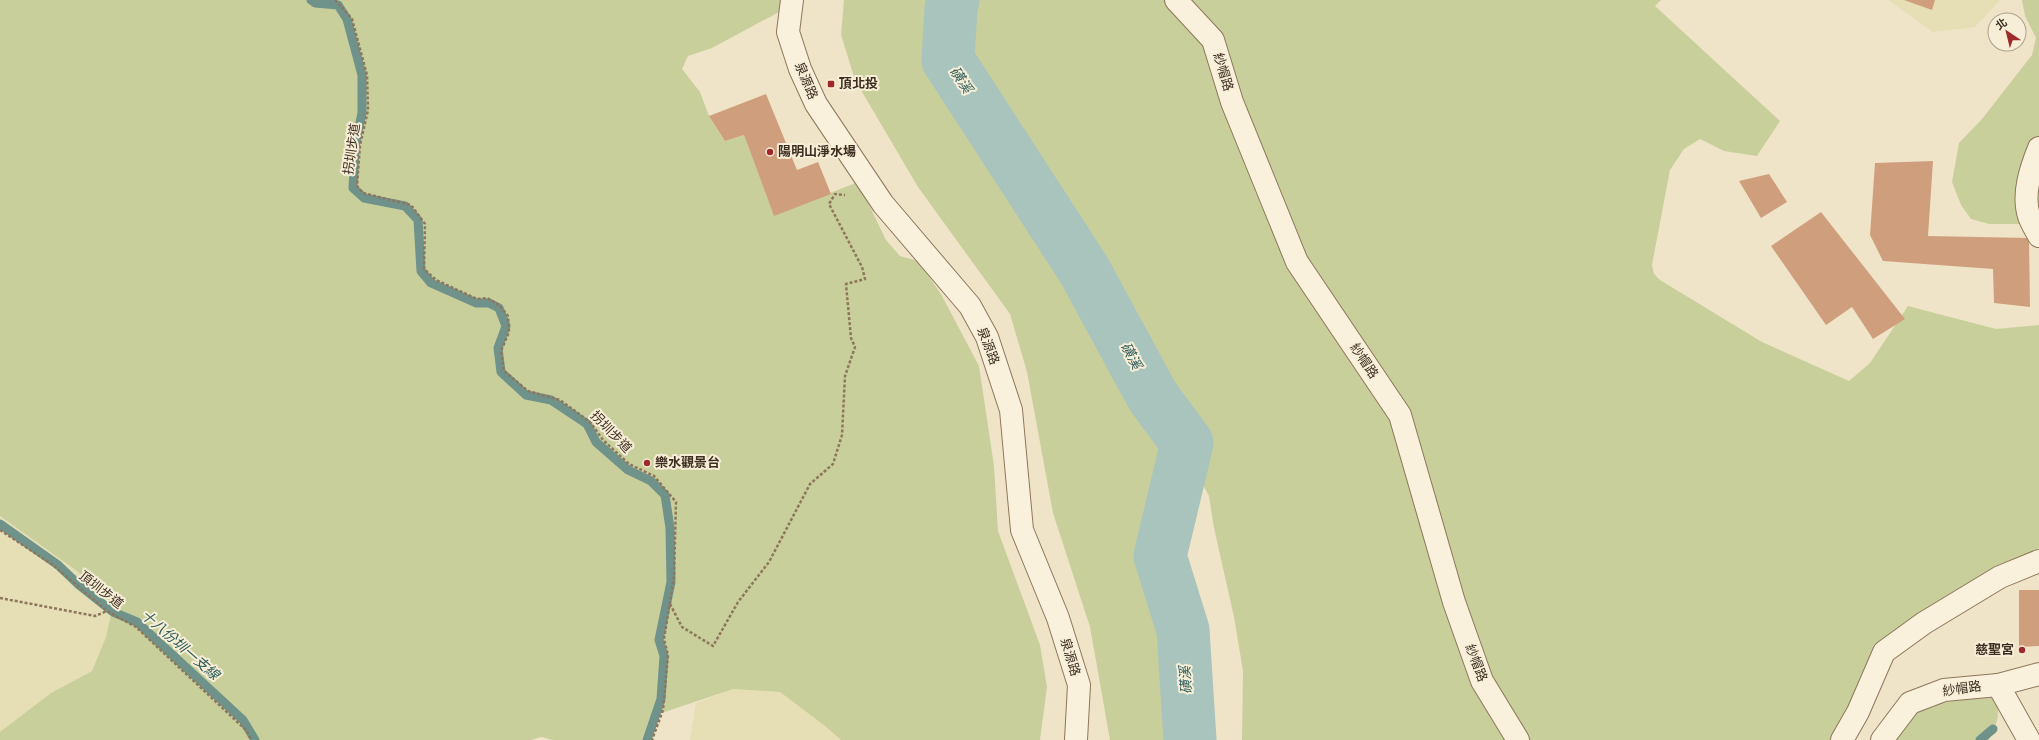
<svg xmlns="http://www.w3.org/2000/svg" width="2039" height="740" font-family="Spectral,'Noto Sans TC',serif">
	<rect width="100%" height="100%" fill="#f0e4c8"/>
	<g fill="#e6deb5">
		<path d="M1888,0H2000L1975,27L1933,32Z"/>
		<path d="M0,516L77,571L113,604L106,637L92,671L51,693L0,732Z"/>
		<path d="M733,689L780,692L825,726L841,740H690L696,703Z"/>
	</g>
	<g fill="#c9cf9b">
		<path d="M0,0H783L781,11L712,48L688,56L682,69L700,92L709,116L725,141L744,135L774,215L858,182L886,240L900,256L918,261L941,294L979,366L994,466L998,531L1040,645L1047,687L1040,740H841L825,726L780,692L733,689L650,717L642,740H553L541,737L531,740H0V732L51,693L92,671L106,637L113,604L77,571L0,516Z"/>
		<path d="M844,0H1661L1655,6L1780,121L1757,156L1724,151L1700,139L1684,149L1670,170L1652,265L1654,274L1660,280L1762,342L1849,381L1870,363L1908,306L1996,329L2039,325V548L1964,585L1913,618L1877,647L1832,740H1242L1243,671L1234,617L1214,528L1209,496L1203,485L1196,484C1187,493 1185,508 1182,520C1160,602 1188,663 1212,740H1110L1090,627L1053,513L1027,372L1010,314L918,187L855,80L841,35Z"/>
		<path d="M2022,0H2039V224H1989L1971,219L1961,205L1952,182L1959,143L1982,119L2032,55L2036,38L2025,16Z"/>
		<path d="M1992,695C2003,711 1997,723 1989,740H1889L1921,706Z"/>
	</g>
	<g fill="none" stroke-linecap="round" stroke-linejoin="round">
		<g stroke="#6f938a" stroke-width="9">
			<path d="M311,0L315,3L338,5L347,19L362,75V113L355,146L353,188L364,198L405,206L418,220L421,271L431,283L476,303H489L499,308L506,326L498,348L501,372L526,395L551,400L587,424L596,442L628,470L651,481L665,495L670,528L671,582L659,640L664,656L661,699L647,740"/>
			<path d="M0,524L58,565L79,585L113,612L137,622L243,720L255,740"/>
			<path d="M1980,740L1993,729"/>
		</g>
		<path stroke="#a9c4bc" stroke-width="53" d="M953,0L951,8L948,60L1084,270L1153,397L1187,443L1160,556L1183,630L1190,740"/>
	</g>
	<g fill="#cf9f7d">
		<path d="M1904,0H1935L1932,10Z"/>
		<path d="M766,94L797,170L818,162L831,194L774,216L744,135L725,141L709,116Z"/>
		<path d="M1933,161L1928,236L2029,238L2030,307L1994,303L1993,269L1883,261L1870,235L1875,163Z"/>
		<path d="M1769,174L1787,202L1761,218L1739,181Z"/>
		<path d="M1821,212L1905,319L1873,339L1852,307L1826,325L1771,246Z"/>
		<path d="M2019,590H2039V646L2019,647Z"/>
	</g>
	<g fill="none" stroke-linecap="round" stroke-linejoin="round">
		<g stroke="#8d765c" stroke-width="24">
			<g id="minor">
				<path d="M2039,148C2031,168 2022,194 2029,216C2031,223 2036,230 2039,236"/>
				<path d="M1998,685L2039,674"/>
				<path d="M1842,740L1858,712L1884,652L1924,623L2000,577L2039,561"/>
			</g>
		</g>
		<g stroke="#8d765c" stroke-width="24">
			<g id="tertiary">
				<path d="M792,0L788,32L800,69L816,104L883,204L970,306L987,337L1011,410L1022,530L1058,618L1079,685L1076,740"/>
				<path d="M1176,0L1213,40L1232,102L1297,262L1400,415L1454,602L1482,681L1518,740"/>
				<path d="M1882,740L1910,703L1944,690L1998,685L2029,740"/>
			</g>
		</g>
		<g stroke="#8d765c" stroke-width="2.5" stroke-dasharray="3 2" stroke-linecap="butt">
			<path d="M335,0L352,19L367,75L368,110L360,145L357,186L363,193L411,205L425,224L424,269L436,280L477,299L487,298L499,305L508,316L509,332L501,351L504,371L528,391L560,400L590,422L603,440L629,464L654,476L676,502L674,577L664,639L668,655L663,710L652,740"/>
			<path d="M0,530L53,565L107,611L136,627L247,731L251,740"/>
			<path d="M0,598L95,616L107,611"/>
			<path d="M670,604L682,627L713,646L738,602L769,562L810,484L833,464L842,435L845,376L855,347L851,338L846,284L865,279L862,267L829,204L835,194L845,195"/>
		</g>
		<use href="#minor" stroke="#faf1dc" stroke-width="22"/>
		<use href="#tertiary" stroke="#faf1dc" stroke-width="22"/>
	</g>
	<g fill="#9e2a2b" stroke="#f7eed8" stroke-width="1.5">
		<rect x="827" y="80" width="8" height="8" rx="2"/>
		<circle cx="770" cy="152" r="4"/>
		<circle cx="647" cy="463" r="4"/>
		<circle cx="2022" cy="650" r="4"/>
	</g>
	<g text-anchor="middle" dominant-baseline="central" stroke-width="4" stroke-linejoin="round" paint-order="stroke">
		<g font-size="13" fill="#3d2e20" stroke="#f7eed8">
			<text transform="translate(1223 72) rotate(73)">紗帽路</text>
			<text transform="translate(806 81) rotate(67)">泉源路</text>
			<text transform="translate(352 149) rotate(-82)">拐圳步道</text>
			<text transform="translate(988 346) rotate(69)">泉源路</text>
			<text transform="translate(1364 361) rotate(56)">紗帽路</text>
			<text transform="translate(611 432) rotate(46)">拐圳步道</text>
			<text transform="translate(101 590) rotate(38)">頂圳步道</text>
			<text transform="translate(1070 657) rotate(73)">泉源路</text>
			<text transform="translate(1476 663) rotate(69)">紗帽路</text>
			<text transform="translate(1962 689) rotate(-8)">紗帽路</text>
		</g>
		<g font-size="13" font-weight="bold" fill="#3d2e20" stroke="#f7eed8" text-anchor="start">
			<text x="839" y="84">頂北投</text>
			<text x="778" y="152">陽明山淨水場</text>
			<text x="655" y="463">樂水觀景台</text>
			<text x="2014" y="650" text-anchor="end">慈聖宮</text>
		</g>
		<g font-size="14" font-style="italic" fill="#2f5d5a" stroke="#f7eed8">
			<text transform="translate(961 80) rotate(57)">磺溪</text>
			<text transform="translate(1131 356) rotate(62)">磺溪</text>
			<text transform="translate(180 645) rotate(41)">十八份圳一支線</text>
			<text transform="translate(1186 680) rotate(-94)">磺溪</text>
		</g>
	</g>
	<g transform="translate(2007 32) rotate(325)"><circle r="19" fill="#f7eed8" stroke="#ada18e"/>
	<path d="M0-3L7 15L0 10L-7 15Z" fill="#9e2a2b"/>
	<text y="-6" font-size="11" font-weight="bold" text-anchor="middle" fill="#3d2e20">北</text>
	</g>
</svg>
